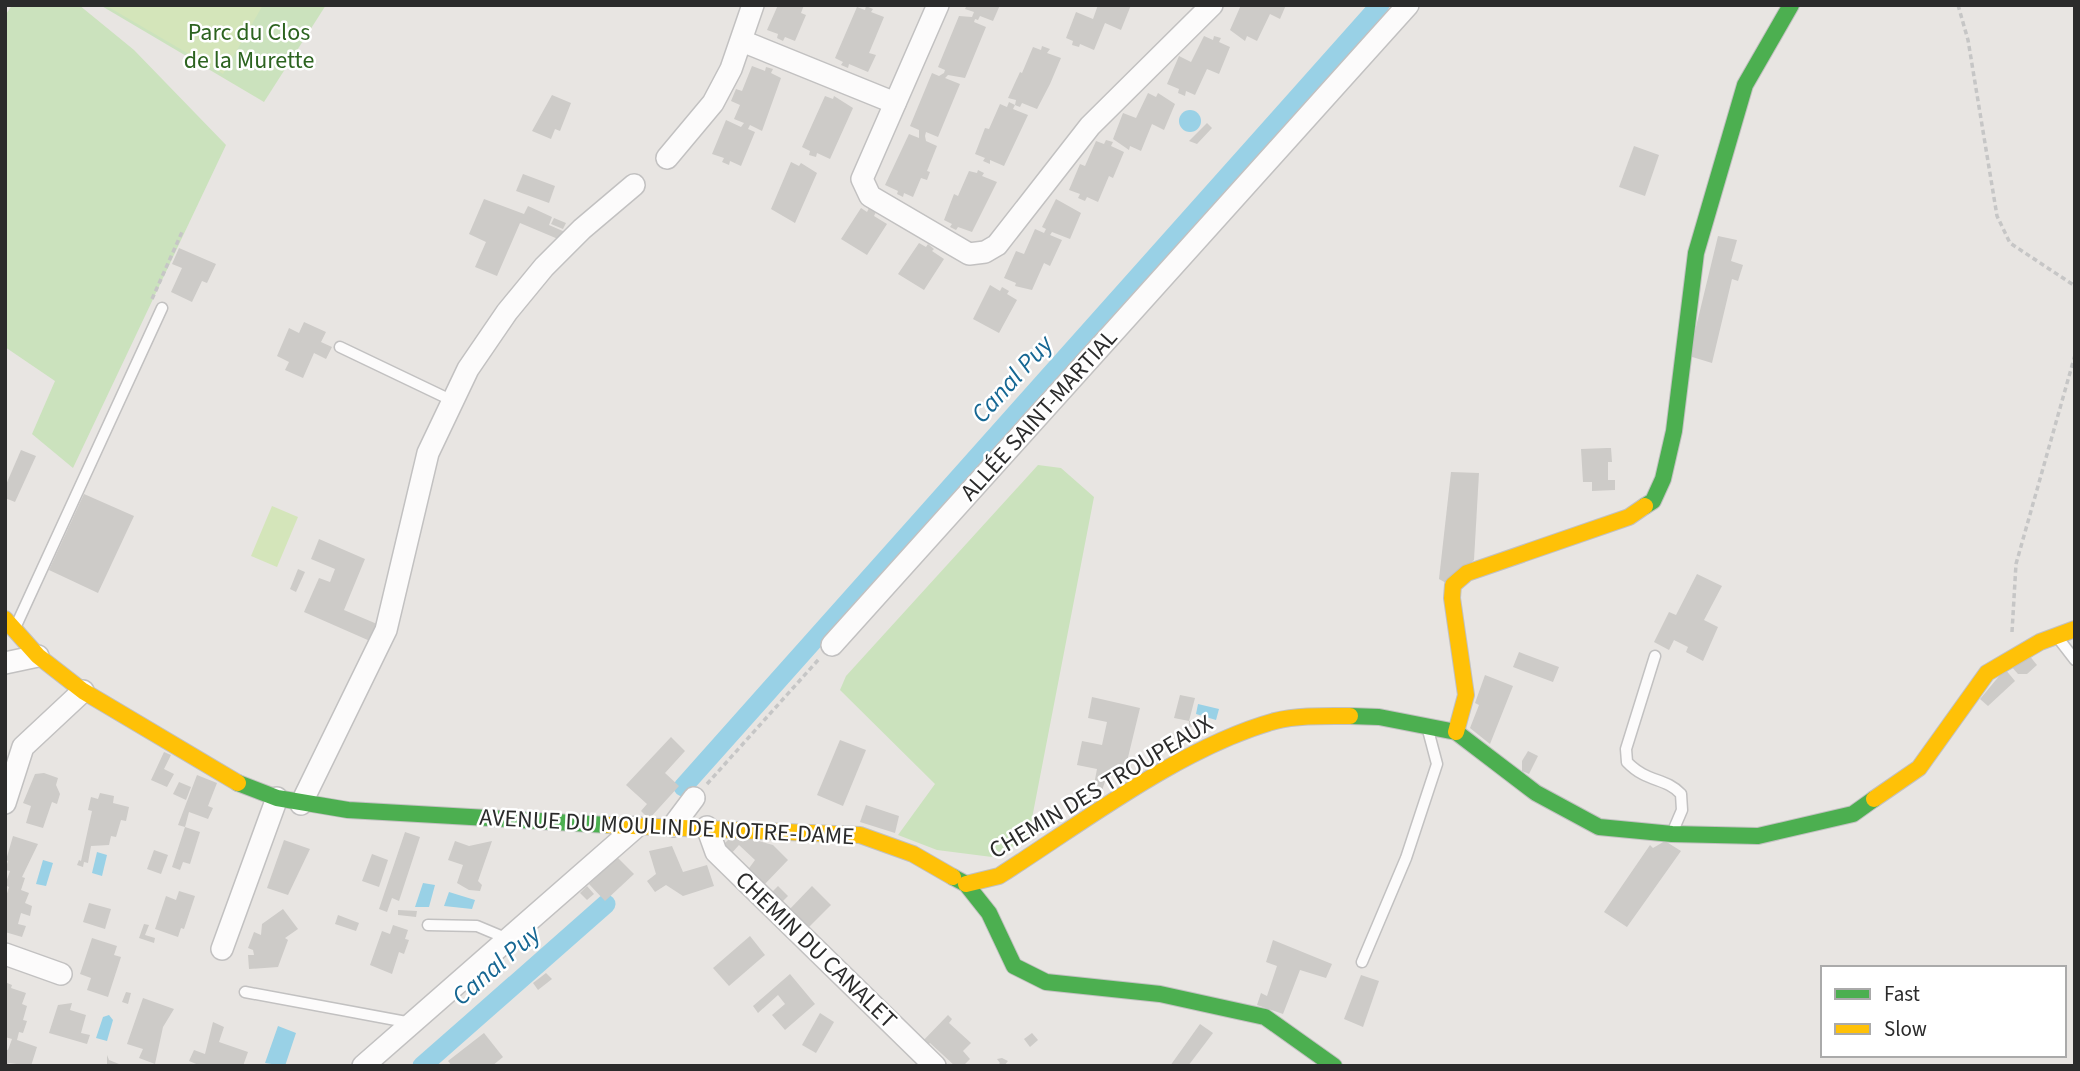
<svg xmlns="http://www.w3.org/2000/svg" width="2080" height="1071" font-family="'Source Sans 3',sans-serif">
	<rect width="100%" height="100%" fill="#e8e5e2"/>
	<g fill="#cbe2bd">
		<path d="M12,5H79L134,50L226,145L73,468L32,434L55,381L5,347V16Z"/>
		<path d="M100,5H326L264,102Z"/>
		<path d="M1038,465L1061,468L1094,497L1028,839L992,857L937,850L898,835L935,784L840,690L846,676Z"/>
	</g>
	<g fill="#d4e5ba">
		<path d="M105,5H263L223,74Z"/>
		<path d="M272,506L298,517L277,567L251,556Z"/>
	</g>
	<g fill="#99d1e6">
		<circle cx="1190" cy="121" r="11"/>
		<path d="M1198,704L1219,709L1216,720L1196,714Z"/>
		<path d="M97,852L107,855L102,876L92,873Z"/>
		<path d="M43,860L53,863L46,886L36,884Z"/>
		<path d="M423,883L435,885L429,907H415Z"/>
		<path d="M449,892L475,900L472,909L444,906Z"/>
		<path d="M109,1015L113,1020L107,1041L96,1038L103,1017Z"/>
		<path d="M278,1026L296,1033L285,1066L265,1063Z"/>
	</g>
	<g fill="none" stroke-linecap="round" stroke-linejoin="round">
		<g stroke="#99d1e6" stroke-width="19">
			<path d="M683,787L1380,5"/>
			<path d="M422,1066L606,904"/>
		</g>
	</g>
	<g fill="#cdcbc8">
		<path d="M778,5H804L801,13L806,15L795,41L785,37L783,41L777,38L778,34L767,30Z"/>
		<path d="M967,5H1000L993,21L980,16L978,20L975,19L974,22L986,27L965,78L948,75L945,78L960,84L938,137L926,132L925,136L926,141L937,146L927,171L930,172L927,180L921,178L913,197L904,193L903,197L897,194L898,191L885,185L909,134L919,138V130L910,126L932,73L939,76L944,73L945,70L938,67L959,16L972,17L974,12L965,9Z"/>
		<path d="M1098,5H1131L1121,30L1105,23L1094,50L1080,44L1079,47L1072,45L1073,41L1066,38L1076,12L1093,19Z"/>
		<path d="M1241,5L1252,7L1286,5L1280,19L1270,14L1257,41L1247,36L1245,41L1230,30Z"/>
		<path d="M866,6L873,9L871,12L884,17L869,53L876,55L868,72L849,64L848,68L841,65L843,62L835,58L857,7L865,10Z"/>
		<path d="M1204,36L1213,40L1214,36L1221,38L1219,42L1230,47L1219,74L1207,69L1195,95L1186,91L1185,96L1178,93L1179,89L1167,84L1179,56L1191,62Z"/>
		<path d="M1042,46L1050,49L1047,53L1061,58L1050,84L1037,109L1022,103L1020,107L1015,105L1013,109L1028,115L1004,166L990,160V164L983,161L985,158L975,154L985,128L989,129L1000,104L1007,107L1009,102L1015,105L1016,100L1008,98L1020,72L1022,73L1033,47L1041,50Z"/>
		<path d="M752,66L765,71L766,67L773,69L771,73L781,78L762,131L750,125L748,129L755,132L741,166L730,161L729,165L722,162L724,158L712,154L726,120L741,127L744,123L734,119L740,105L731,101L736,89L742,91Z"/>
		<path d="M1148,93L1156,97L1158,93L1175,104L1164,130L1152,124L1141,151L1130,146L1129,150L1113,139L1123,113L1136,118Z"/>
		<path d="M552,95L571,103L560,131L555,129L551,139L532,131Z"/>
		<path d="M825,96L833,99L834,96L853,108L830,159L817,153L816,157L809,155L810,151L802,147Z"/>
		<path d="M1207,123L1212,128L1197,144L1189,141Z"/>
		<path d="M1106,140L1113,142L1111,146L1124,152L1113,178L1109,176L1098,202L1087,197L1085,201L1078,198L1080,194L1069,190L1080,164L1085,166L1096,141L1104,144Z"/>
		<path d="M1634,146L1659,155L1645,196L1619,187Z"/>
		<path d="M791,162L799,166L801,163L817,173L795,223L771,209Z"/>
		<path d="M978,170L984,173L982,176L997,182L972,232L958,227L956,230L950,227L952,224L944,220L954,194L958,196L969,171L977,173Z"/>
		<path d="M523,174L555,186L549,203L516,191Z"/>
		<path d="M484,199L524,214L528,206L552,217L549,225L565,232L558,239L520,223L497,276L475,267L486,242L469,234Z"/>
		<path d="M1056,199L1081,213L1070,239L1052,232L1050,235L1062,240L1050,266L1044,263L1032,290L1015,286L1016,283L1004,278L1016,251L1024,254L1035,229L1044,233L1046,229L1042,227Z"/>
		<path d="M861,208L867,212L869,208L876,212L874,216L887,224L867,255L841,239Z"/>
		<path d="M554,218L566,223L563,229L551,224Z"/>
		<path d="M1718,236L1737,240L1731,261L1743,265L1738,281L1732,279L1712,363L1689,356Z"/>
		<path d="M919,243L926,247L928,244L934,249L932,251L944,259L924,290L898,274Z"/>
		<path d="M179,248L216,264L207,283L202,281L192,302L171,292L182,268L172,264Z"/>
		<path d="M990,285L1000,291L1002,287L1009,291L1007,294L1017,300L999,333L973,319Z"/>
		<path d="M304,322L326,332L321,342L332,347L326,359L314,353L303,378L285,370L289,362L277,356L289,328L299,333Z"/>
		<path d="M1607,448H1611L1612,462H1608V480H1615V490L1592,491V482H1583L1581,449Z"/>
		<path d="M21,450L36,456L15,502L5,498V487Z"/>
		<path d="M1451,472L1479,473L1474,560L1446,583L1439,579Z"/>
		<path d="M84,494L134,516L98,593L49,570Z"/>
		<path d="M319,539L365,559L344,610L377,624L370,641L304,612L319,578L330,582L335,569L311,559Z"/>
		<path d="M298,569L305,572L296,592L290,589Z"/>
		<path d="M1697,574L1722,586L1704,620L1718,627L1703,661L1686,652L1688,647L1674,640L1669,650L1654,642L1669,612L1676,615Z"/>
		<path d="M1519,652L1559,667L1553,682L1513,667Z"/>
		<path d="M2028,654L2037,665L2027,674H2018L2010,665Z"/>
		<path d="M2005,669L2015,681L1988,706L1980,699Z"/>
		<path d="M1485,675L1513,686L1490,744L1470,728L1479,705L1475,703Z"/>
		<path d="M1180,695L1195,698L1189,721L1199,719L1200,726L1189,727V721L1174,718Z"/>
		<path d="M1092,697L1140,708L1123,778L1107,775L1100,797L1092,795L1097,769L1077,765L1082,741L1102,745L1107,722L1088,718Z"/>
		<path d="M671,737L685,751L665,773L679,786L649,819L641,811L647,804L626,785Z"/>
		<path d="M840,740L866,750L843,806L817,795Z"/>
		<path d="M1528,751L1538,756L1529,774L1522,771V761Z"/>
		<path d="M164,752L171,755L164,769L174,774L167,787L151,780Z"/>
		<path d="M44,773L58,778L56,785L60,794L57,804L52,802L43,828L26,823L31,806L23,803L35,774Z"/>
		<path d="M197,775L217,783L208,806L213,808L208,819L189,812L185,827L178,825Z"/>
		<path d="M179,782L191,787L186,800L173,794Z"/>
		<path d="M100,793L114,796L113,803L129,807L126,821L121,820L116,837L111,836L109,845L91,846L88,863L84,862L83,867L77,865L79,860L81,861L92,811L88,810L91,797L98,799Z"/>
		<path d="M866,805L899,816L895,833L860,822Z"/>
		<path d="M185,827L200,832L190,864L183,862L180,870L172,867Z"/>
		<path d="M405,832L420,837L399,901L392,898L387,912L379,909Z"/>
		<path d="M734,834L773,845L788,860L763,886L747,871L755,860L739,845L730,855L722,846Z"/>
		<path d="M13,836L38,844L22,877L25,878L21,890L29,893L25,903L32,906L30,916L21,913L18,924L26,926L22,937L5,932V900L9,887L5,885L10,871L5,870L8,861L6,860Z"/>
		<path d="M284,840L310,849L288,895L267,888Z"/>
		<path d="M455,841L469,846L492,841L478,881L482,885L480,891L469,890L457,883L463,865L448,860Z"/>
		<path d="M1665,841L1681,851L1627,927L1604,912L1650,845L1653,848Z"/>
		<path d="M672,846L683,872L707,865L714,886L683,896L666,885L655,892L647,881L656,874L649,851Z"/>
		<path d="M154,850L168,855L161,874L147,869Z"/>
		<path d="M372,854L388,860L379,887L362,881Z"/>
		<path d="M617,857L634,874L605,901L589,884Z"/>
		<path d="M587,886L594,894L587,900L580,893Z"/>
		<path d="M778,886L788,896L780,904L770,894Z"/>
		<path d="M812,886L831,905L806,930L788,911Z"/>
		<path d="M179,891L195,896L184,929L181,928L178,937L155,929L166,896L176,900Z"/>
		<path d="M89,903L111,909L105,929L83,922Z"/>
		<path d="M283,909L298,929L285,938L288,940L278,967L249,969L248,955H254L253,950L248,948L254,932L261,935L262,924Z"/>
		<path d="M398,910L417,911L416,917L398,915Z"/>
		<path d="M338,915L359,923L356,931L335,924Z"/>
		<path d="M144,924L149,925L145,935L155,938L154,943L139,938Z"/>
		<path d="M393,925L408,930L405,939L409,940L404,954L399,952L392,974L370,965L382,931L390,934Z"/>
		<path d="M750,936L765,955L729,986L713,968Z"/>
		<path d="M92,938L117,946L114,955L121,957L108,997L87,990L91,978L80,974Z"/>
		<path d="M1273,940L1332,964L1326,978L1300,970L1283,1014L1257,1005L1261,993L1267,996L1277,966L1266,962Z"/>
		<path d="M546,973L552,979L538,990L533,983Z"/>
		<path d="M790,974L815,1004L785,1030L772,1015L785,1004L778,995L758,1013L753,1006Z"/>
		<path d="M1361,975L1379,981L1363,1027L1344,1019Z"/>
		<path d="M5,982L12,985L11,988L26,993L22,1004L27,1006L23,1020L27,1021L23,1033L19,1032L17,1040L37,1047L31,1066L9,1063L5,1066V1049L8,1050L12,1039L5,1037Z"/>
		<path d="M126,992L131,993L128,1004L122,1002Z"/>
		<path d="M143,998L174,1009L163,1027L155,1064L139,1058L143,1049L127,1044Z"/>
		<path d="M72,1003L70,1010L86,1015L81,1033L90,1035L87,1044L49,1033L58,1005Z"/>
		<path d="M820,1013L834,1022L816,1053L802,1045Z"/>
		<path d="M948,1015L952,1019L949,1023L971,1043L963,1051L970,1059L963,1066H955L930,1043L925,1047L921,1043Z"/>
		<path d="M213,1022L224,1027L219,1042L248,1052L243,1066H201L189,1061L194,1050L205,1054Z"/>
		<path d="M1200,1024L1213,1033L1188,1066H1170Z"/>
		<path d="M484,1033L503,1057L492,1066H452L448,1061Z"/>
		<path d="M1032,1033L1038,1040L1030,1047L1024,1039Z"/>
		<path d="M107,1055L109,1060L124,1066H107Z"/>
		<path d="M1002,1058L1008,1061L1004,1066H997L1000,1063L997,1059Z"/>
	</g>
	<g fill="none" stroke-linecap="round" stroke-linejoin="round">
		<g stroke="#c2c1c1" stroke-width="13">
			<g id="lane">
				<path d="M340,347L453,401"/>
				<path d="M15,628L162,308"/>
				<path d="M2058,638L2075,660"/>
				<path d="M1655,656L1626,749L1627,762C1647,783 1665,777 1681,794L1682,810L1673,831"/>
				<path d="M428,925L477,926L508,939"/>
				<path d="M1362,962L1406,858L1437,764L1428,730"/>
				<path d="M245,992L412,1023"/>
			</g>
		</g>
		<g stroke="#c2c1c1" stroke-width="24">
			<g id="street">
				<path d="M938,5L862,179L870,196L969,254L985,252L997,245L1090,126L1212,5"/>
				<path d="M742,41L895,103"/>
				<path d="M667,158L713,103L731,69L753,5"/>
				<path d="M832,645L1408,5"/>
				<path d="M5,663L38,656"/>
				<path d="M5,803L23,747L83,691"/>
				<path d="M301,804L386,630L428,453L468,369L507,312L544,267L582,229L634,185"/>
				<path d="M673,826L694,798"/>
				<path d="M707,827L716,852L935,1066"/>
				<path d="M222,949L277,798"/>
				<path d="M5,954L61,974"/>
				<path d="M363,1066L636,827"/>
			</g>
		</g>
		<g stroke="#c2c1c1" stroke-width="18">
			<g id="fast">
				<path d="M1645,506L1653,501L1663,479L1674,431L1696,253L1745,85L1791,5"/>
				<path d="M1350,716L1379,717L1456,732L1536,793L1599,827L1672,834L1758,836L1853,814L1874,799"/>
				<path d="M238,783L277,798L348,810L608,825"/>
				<path d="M953,877L966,884L989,913L1014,966L1046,982L1160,994L1265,1017L1334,1066"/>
			</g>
		</g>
		<g stroke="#c2c1c1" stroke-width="18">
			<g id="slow">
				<path d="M5,619L38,656L83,691L238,783"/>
				<path d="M1456,732L1466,695L1452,598L1453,585L1467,573L1629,517L1645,506"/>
				<path d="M1874,799L1919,768L1987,673L2040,642L2075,629"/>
				<path d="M608,825L860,835L913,854L953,877"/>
				<path d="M966,884L999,876C1082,823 1181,747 1275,721C1298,715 1327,716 1350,716"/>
			</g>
		</g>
		<g stroke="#c6c6c6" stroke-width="3.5" stroke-dasharray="5 3.5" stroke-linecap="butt">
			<path d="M1958,5L1968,40L1997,216L2010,243L2075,286"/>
			<path d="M152,299L182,232"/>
			<path d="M2012,632L2016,564L2075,355"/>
			<path d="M707,784L819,659"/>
		</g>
		<use href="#lane" stroke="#fcfbfb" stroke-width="10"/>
		<use href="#street" stroke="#fcfbfb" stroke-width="21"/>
		<use href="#fast" stroke="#4caf50" stroke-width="16"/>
		<use href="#slow" stroke="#ffc107" stroke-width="16"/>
	</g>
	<g text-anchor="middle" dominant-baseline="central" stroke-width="5" stroke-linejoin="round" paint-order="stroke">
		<g font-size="24" fill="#2c631f" stroke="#fff">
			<text x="249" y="32">Parc du Clos<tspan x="249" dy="28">de la Murette</tspan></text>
		</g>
		<g font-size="24" fill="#2b2b2b" stroke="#fff">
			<text transform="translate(1039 415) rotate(-48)">ALLÉE SAINT-MARTIAL</text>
			<text transform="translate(1101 787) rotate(-31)">CHEMIN DES TROUPEAUX</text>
			<text transform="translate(667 827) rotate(3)">AVENUE DU MOULIN DE NOTRE-DAME</text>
			<text transform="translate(816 950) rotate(44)">CHEMIN DU CANALET</text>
		</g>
		<g font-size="26" font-style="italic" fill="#166793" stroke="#fff">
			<text transform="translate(1012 379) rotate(-48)">Canal Puy</text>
			<text transform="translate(496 965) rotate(-41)">Canal Puy</text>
		</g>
	</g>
	<rect width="2080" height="1071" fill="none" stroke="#2b2b2b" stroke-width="14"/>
	<rect x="1821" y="966" width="245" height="91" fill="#ffffff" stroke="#aaaaaa" stroke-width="2"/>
	<rect x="1835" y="989" width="35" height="10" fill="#4caf50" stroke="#aaaaaa" stroke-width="2"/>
	<text x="1884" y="1001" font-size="21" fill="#2b2b2b">Fast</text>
	<rect x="1835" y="1024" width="35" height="10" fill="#ffc107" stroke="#aaaaaa" stroke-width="2"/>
	<text x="1884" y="1036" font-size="21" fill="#2b2b2b">Slow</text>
</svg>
